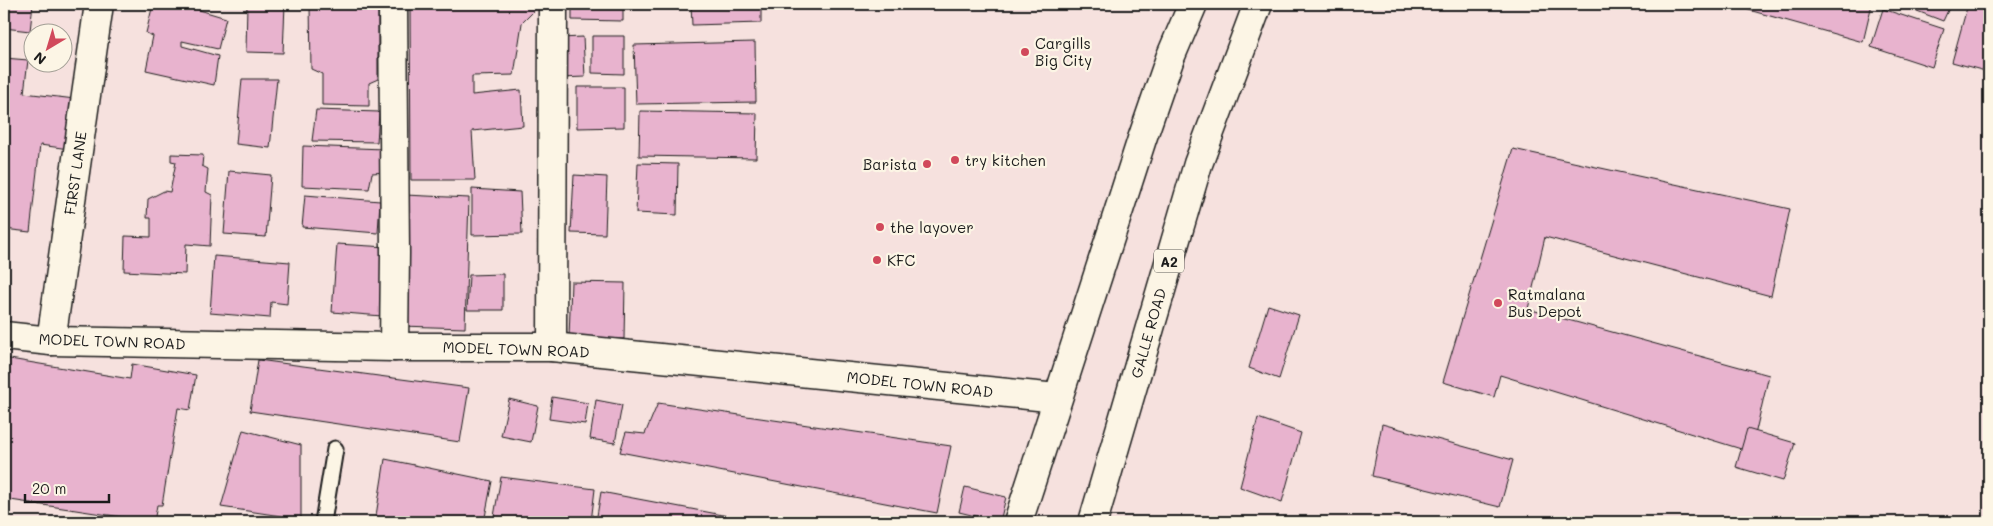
<svg xmlns="http://www.w3.org/2000/svg" width="1993" height="526" font-family="Mali,sans-serif">
	<rect width="100%" height="100%" fill="#f6e1de"/>
	<filter id="ink" filterUnits="userSpaceOnUse"><feTurbulence type="fractalNoise" baseFrequency=".02" numOctaves="2"/><feDisplacementMap in="SourceGraphic" scale="10" xChannelSelector="R" yChannelSelector="G"/><feConvolveMatrix kernelMatrix="1 2 1 2 8 2 1 2 1" color-interpolation-filters="sRGB"/></filter>
	<g filter="url(#ink)">
		<g fill="#e8b3ce" stroke="#1c1c1c">
			<path d="M4,4H33L30,31L4,28Z"/>
			<path d="M153,4H197L196,9L226,18L218,49L182,41V46L218,56L214,85L146,70L153,36L146,33Z"/>
			<path d="M247,4H285L283,53L246,52Z"/>
			<path d="M310,4H378V79L369,83V106L322,105V74L311,69Z"/>
			<path d="M410,4H534V11L522,23L514,75L472,76V95L521,90L523,126L472,131L475,180H411Z"/>
			<path d="M572,4H623V21L572,20Z"/>
			<path d="M691,4H761V23L692,25Z"/>
			<path d="M1732,4H1872L1863,42L1731,5Z"/>
			<path d="M1899,4H1951L1943,21Z"/>
			<path d="M1968,4H1989V72L1952,62Z"/>
			<path d="M1883,9L1944,29L1932,67L1871,47Z"/>
			<path d="M592,36H624V74L592,73Z"/>
			<path d="M583,37L585,77L560,78L559,38Z"/>
			<path d="M755,42L756,102L636,104L634,45Z"/>
			<path d="M4,58L28,60L24,93L75,99L69,149L40,145L30,232L4,229Z"/>
			<path d="M242,79H277L270,148L236,144Z"/>
			<path d="M577,87H624V127L577,128Z"/>
			<path d="M316,110L379,112L377,142L312,141Z"/>
			<path d="M640,111L757,113L756,158L639,156Z"/>
			<path d="M303,146L384,149L387,172L372,173L369,189L302,186Z"/>
			<path d="M1513,149L1790,209L1771,296L1545,237L1528,309L1769,375L1751,452L1500,375L1494,397L1443,382Z"/>
			<path d="M171,154L203,155L202,166L208,169L206,192L212,195L210,246L186,244L185,274L124,271L125,236L151,237V218H147L148,199L164,191L170,192L176,162L171,161Z"/>
			<path d="M638,163L678,164L677,215L636,213Z"/>
			<path d="M229,171L271,175L266,237L224,234Z"/>
			<path d="M574,175L607,177L605,234L571,233Z"/>
			<path d="M472,189L520,192L522,234L472,235Z"/>
			<path d="M305,195L380,201L378,233L302,227Z"/>
			<path d="M405,195L469,198L465,328L401,326Z"/>
			<path d="M337,244L387,247L382,316L332,312Z"/>
			<path d="M214,256L290,262L287,304L271,302L270,318L210,313Z"/>
			<path d="M503,274V310H467L469,275Z"/>
			<path d="M571,282L625,283L624,339L569,338Z"/>
			<path d="M1268,305L1299,315L1279,379L1249,368Z"/>
			<path d="M4,358L130,379L132,364L196,375L190,410L178,408L162,505H157L154,522L4,499Z"/>
			<path d="M258,360L469,388L460,442L250,411Z"/>
			<path d="M552,397L588,403L585,424L549,419Z"/>
			<path d="M509,399L538,406L531,442L501,436Z"/>
			<path d="M596,400L622,405L615,443L590,439Z"/>
			<path d="M658,403L951,446L937,513L620,452L626,432L645,434Z"/>
			<path d="M1258,418L1301,433L1282,502L1240,487Z"/>
			<path d="M1382,424L1513,460L1500,507L1372,476Z"/>
			<path d="M1747,429L1795,443L1783,481L1736,467Z"/>
			<path d="M243,430L301,445V519L221,507Z"/>
			<path d="M385,459L492,481L484,522H375Z"/>
			<path d="M501,477L595,489L591,522H493Z"/>
			<path d="M965,487L1006,497L1000,522L959,512Z"/>
			<path d="M601,492L728,516L727,522H596Z"/>
		</g>
		<g fill="none" stroke-linecap="round" stroke-linejoin="round">
			<g stroke="#1c1c1c" stroke-width="19">
				<path id="service" d="M323,522L335,449"/>
			</g>
			<g stroke="#1c1c1c" stroke-width="31">
				<g id="minor">
					<path d="M393,4L395,253L394,347"/>
					<path d="M4,336L51,341L394,347H552L1057,398"/>
					<path d="M51,341L99,4"/>
					<path d="M552,347L553,4"/>
				</g>
			</g>
			<g stroke="#1c1c1c" stroke-width="31">
				<g id="trunk">
					<path d="M1018,522L1142,139L1170,58L1193,4"/>
					<path d="M1093,522L1198,164L1258,4"/>
				</g>
			</g>
			<use href="#service" stroke="#fcf5e5" stroke-width="15"/>
			<use href="#minor" stroke="#fcf5e5" stroke-width="28"/>
			<use href="#trunk" stroke="#fcf5e5" stroke-width="28"/>
		</g>
	</g>
	<g fill="#d1495b" stroke="#fcf5e5" stroke-width="2">
		<circle cx="1025" cy="52" r="5"/>
		<circle cx="955" cy="160" r="5"/>
		<circle cx="927" cy="164" r="5"/>
		<circle cx="880" cy="227" r="5"/>
		<circle cx="877" cy="260" r="5"/>
		<circle cx="1498" cy="303" r="5"/>
	</g>
	<g text-anchor="middle" dominant-baseline="central" stroke-width="4.5" stroke-linejoin="round" paint-order="stroke">
		<rect fill="#fcf5e5" stroke="#5f5d58" stroke-width="1" x="1154" y="249.5" width="30" height="23" rx="4"/>
		<g font-size="14" font-weight="bold" fill="#1c1c1c">
			<text x="1169" y="261">A2</text>
		</g>
		<g font-size="15" fill="#1c1c1c" stroke="#fcf5e5" text-anchor="start">
			<text x="1035" y="43">Cargills<tspan x="1035" dy="17">Big City</tspan></text>
			<text x="965" y="160">try kitchen</text>
			<text x="917" y="164" text-anchor="end">Barista</text>
			<text x="890" y="227">the layover</text>
			<text x="887" y="260">KFC</text>
			<text x="1508" y="294">Ratmalana<tspan x="1508" dy="17">Bus Depot</tspan></text>
		</g>
		<g font-size="15" fill="#1c1c1c" stroke="#fcf5e5">
			<text transform="translate(75 173) rotate(-82)">FIRST LANE</text>
			<text transform="translate(1148 333) rotate(-74)">GALLE ROAD</text>
			<text transform="translate(112 341) rotate(2)">MODEL TOWN ROAD</text>
			<text transform="translate(516 349) rotate(2)">MODEL TOWN ROAD</text>
			<text transform="translate(920 384) rotate(6)">MODEL TOWN ROAD</text>
		</g>
	</g>
	<rect width="1993" height="526" fill="none" stroke="#fcf5e5" stroke-width="20"/>
	<rect x="10" y="10" width="1973" height="506" fill="none" stroke="#1c1c1c" stroke-width="2" filter="url(#ink)"/>
	<g transform="translate(48 48) rotate(218)"><circle r="24" fill="#fcf5e5" stroke="#a29e95"/>
	<path d="M0-4L9 19L0 12L-9 19Z" fill="#d1495b"/>
	<text y="-8" font-size="14" font-weight="bold" text-anchor="middle" fill="#1c1c1c">N</text>
	</g>
	<path d="M25 494v8h84v-8" fill="none" stroke="#1c1c1c" stroke-width="2.5"/>
	<text x="32" y="494" font-size="15" fill="#1c1c1c" stroke="#fcf5e5" stroke-width="4" paint-order="stroke">20 m</text>
</svg>
